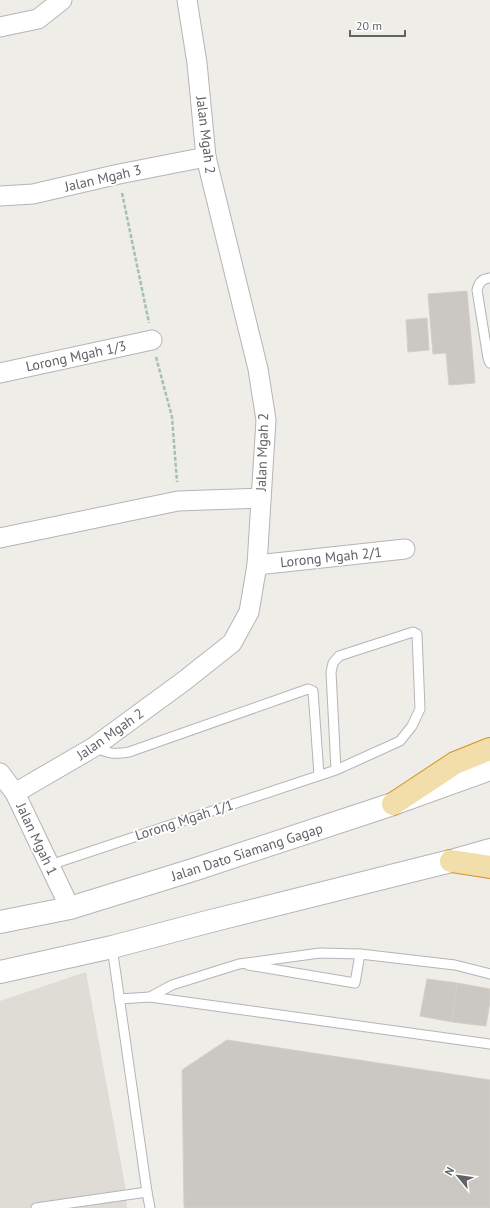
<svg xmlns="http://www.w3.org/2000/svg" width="490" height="1208" font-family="'PT Sans',sans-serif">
	<rect width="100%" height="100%" fill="#efede8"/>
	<path fill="#dfdcd6" d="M86,972L125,1185L127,1208H0V1001Z"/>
	<g fill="#cbc8c4" stroke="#d3cec7">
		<path d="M467,291L475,383L449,385L446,353L433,354L428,294Z"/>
		<path d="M427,318L429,350L408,352L406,320Z"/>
		<path d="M427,979L457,983L452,1022L420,1016Z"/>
		<path d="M457,983L490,989V1001L486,1026L452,1022Z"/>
		<path d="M227,1040L490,1080V1208H185L184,1207L182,1070Z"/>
	</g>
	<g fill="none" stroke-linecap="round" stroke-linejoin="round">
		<g stroke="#b3b5b8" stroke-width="11">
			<g id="service">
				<path d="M490,278C482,279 479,282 477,290L488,358L490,363"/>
				<path d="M94,747C107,753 114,755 129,752L308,689L313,691L319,775"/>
				<path d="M50,865L336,770L400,741L412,726L420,709L417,634L413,632L339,656L333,663L331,672L336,770"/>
				<path d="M112,947L147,1192L150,1208"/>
				<path d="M248,965L355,983L360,954"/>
				<path d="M150,997L172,985L239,964L320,953L360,954L455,965L490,974"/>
				<path d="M119,999L150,997L490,1044"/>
				<path d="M36,1208L147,1192"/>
			</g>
		</g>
		<g stroke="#b3b5b8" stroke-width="21">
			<g id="minor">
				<path d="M0,27L38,19L62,0"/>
				<path d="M0,196L33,194L119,174L206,157"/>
				<path d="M0,373L152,340"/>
				<path d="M0,538L178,501L261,498"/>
				<path d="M257,565L405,549"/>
				<path d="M0,773L15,793L70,908"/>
				<path d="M15,793L94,747L184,681L232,643L249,612L257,565L266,420L258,369L206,157L197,63L187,0"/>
			</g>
		</g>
		<g stroke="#b2b5b8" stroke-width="24">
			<g id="secondary">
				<path d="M0,922L70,908L196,869L393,804L490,769"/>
				<path d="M0,972L112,947L207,922L451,861L490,850"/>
			</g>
		</g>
		<g stroke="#d9901e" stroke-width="24">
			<g id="trunk">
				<path d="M393,804L455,763L490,749"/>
				<path d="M451,861L490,867"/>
			</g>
		</g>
		<g stroke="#a2c3a9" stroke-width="2.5" stroke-dasharray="4 2" stroke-linecap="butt">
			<path d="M122,193L149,323"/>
			<path d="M156,357L172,417L177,482"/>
		</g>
		<use href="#service" stroke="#fff" stroke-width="9"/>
		<use href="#minor" stroke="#fff" stroke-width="19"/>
		<use href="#secondary" stroke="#fff" stroke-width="22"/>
		<use href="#trunk" stroke="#f2deaa" stroke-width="22"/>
	</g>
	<g text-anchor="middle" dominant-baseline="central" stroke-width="4" stroke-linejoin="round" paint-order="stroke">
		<g font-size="14" fill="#5f6366" stroke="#fff">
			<text transform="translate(206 135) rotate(83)">Jalan Mgah 2</text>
			<text transform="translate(103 178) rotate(-13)">Jalan Mgah 3</text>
			<text transform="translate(76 356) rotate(-12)">Lorong Mgah 1/3</text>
			<text transform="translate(262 452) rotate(-88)">Jalan Mgah 2</text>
			<text transform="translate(331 557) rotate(-6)">Lorong Mgah 2/1</text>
			<text transform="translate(110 734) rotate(-35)">Jalan Mgah 2</text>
			<text transform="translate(184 820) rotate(-18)">Lorong Mgah 1/1</text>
			<text transform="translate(37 839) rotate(65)">Jalan Mgah 1</text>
			<text transform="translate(247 852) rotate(-18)">Jalan Dato Siamang Gagap</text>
		</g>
	</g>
	<g transform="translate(458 1176) rotate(299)" stroke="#ffffff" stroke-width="3" paint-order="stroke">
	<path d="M0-3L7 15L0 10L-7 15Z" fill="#5f6366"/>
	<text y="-6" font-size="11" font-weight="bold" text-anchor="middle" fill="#5f6366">N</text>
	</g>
	<path d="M350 30v6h55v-6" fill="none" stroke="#5f6366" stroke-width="2"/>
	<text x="356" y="30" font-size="12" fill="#5f6366" stroke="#ffffff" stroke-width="3" paint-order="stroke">20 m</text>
</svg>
